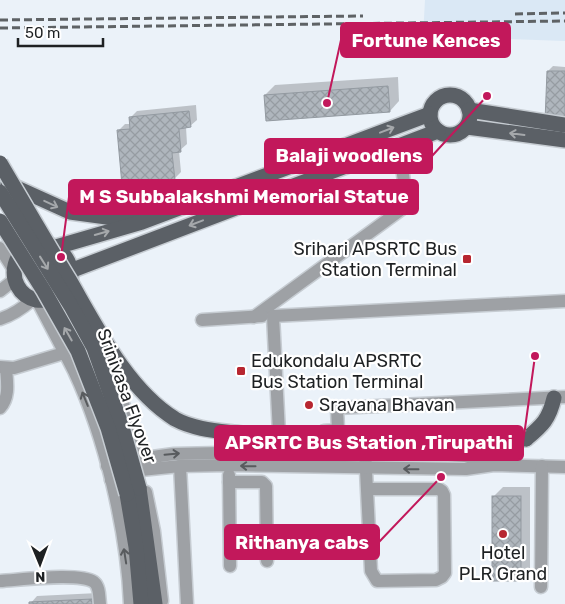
<svg xmlns="http://www.w3.org/2000/svg" width="565" height="604" font-family="Rubik,sans-serif">
	<defs>
		<pattern id="building-cross-hatch" width="8" height="8" patternUnits="userSpaceOnUse" patternTransform="scale(1.25)"><rect width="8" height="8" fill="#afb6bd"/><path d="M0 0l8 8M0 8l8-8" fill="none" stroke="#969ca2"/></pattern>
	</defs>
	<rect width="100%" height="100%" fill="#ebf2f9"/>
	<path fill="#dae8f5" d="M425,0H565V41L423,36Z"/>
	<g fill="#0003">
		<path d="M553,66L565,67V120L548,71Z"/>
		<path d="M398,77L399,101L390,111L265,95L275,85Z"/>
		<path d="M196,105L197,120L190,126L186,127L187,144L179,151L181,172L174,179L118,131L125,124H131L130,118L137,111Z"/>
		<path d="M503,487H530V571L520,580L494,496Z"/>
		<path d="M98,593V604H30L37,596Z"/>
	</g>
	<g fill="url(#building-cross-hatch)" stroke="#939aa1">
		<path d="M547,71H565V121H545Z"/>
		<path d="M388,86L390,112L266,121L264,95Z"/>
		<path d="M189,111L191,127L179,129L181,152L172,153L175,180L122,185L117,130L130,129L129,117Z"/>
		<rect x="492" y="496" width="29" height="85"/>
		<path d="M92,599V604H29V602Z"/>
	</g>
	<g fill="none" stroke-linecap="round" stroke-linejoin="round">
		<g stroke="#c6ccd2" stroke-width="15">
			<g id="minor">
				<path d="M0,248L14,270"/>
				<path d="M0,291L14,280"/>
				<path d="M37,300C49,323 62,347 74,371C105,437 127,531 130,604"/>
				<path d="M254,317L402,209L406,196L399,146"/>
				<path d="M0,319C13,315 23,308 33,299"/>
				<path d="M202,320L262,316"/>
				<path d="M99,340L125,409L136,448"/>
				<path d="M0,367L14,368L64,353"/>
				<path d="M0,408C10,397 7,382 6,368"/>
				<path d="M324,431L338,430L337,408L565,397"/>
				<path d="M289,433H279L273,316L565,301"/>
				<path d="M365,450L371,571L377,581L436,580L442,577L445,573L444,495L442,491L439,489H367"/>
				<path d="M107,466L138,459L174,454L365,450L465,456L492,464"/>
				<path d="M180,466L187,604"/>
				<path d="M229,475L230,566"/>
				<path d="M111,480L141,470L180,466L229,465L466,469L494,465L565,467"/>
				<path d="M229,482H262L266,486L267,561"/>
				<path d="M146,492L154,531L162,601"/>
				<path d="M0,581C20,580 79,572 94,582C100,587 99,597 100,604"/>
				<path d="M541,587L542,466"/>
			</g>
		</g>
		<g stroke="#c6ccd2" stroke-width="18">
			<g id="major">
				<circle cx="450" cy="115" r="20"/>
				<path d="M469,110L565,125"/>
				<path d="M467,127L565,140"/>
				<path d="M8,184L70,212L136,221"/>
				<path d="M56,247C74,262 78,284 55,297C49,300 43,301 36,300C0,291 10,232 56,247L142,222L430,114"/>
				<path d="M70,271L438,131"/>
				<path d="M526,439C543,425 549,419 554,398"/>
				<path d="M139,488L155,604"/>
				<path d="M127,494L136,547L141,604"/>
			</g>
		</g>
		<use href="#minor" stroke="#9ea1a5" stroke-width="12"/>
		<use href="#major" stroke="#5b6066" stroke-width="15"/>
		<g stroke="#5e6265" stroke-width="3" stroke-dasharray="8 4" stroke-linecap="butt">
			<path d="M515,14L565,13"/>
			<path d="M0,20L363,16"/>
			<path d="M0,28L565,21"/>
		</g>
		<g stroke="#c6ccd2" stroke-width="18" stroke-linecap="butt">
			<g id="major-bridge">
				<path d="M0,163C23,202 46,242 70,281C97,328 128,390 175,419C195,430 220,431 242,434L526,439"/>
				<path d="M0,192L71,306L94,348L122,427L139,488"/>
				<path d="M0,221L44,291L78,351L108,428L127,494"/>
			</g>
		</g>
		<use href="#major-bridge" stroke="#5b6066" stroke-width="15"/>
	</g>
	<defs><path id="oneway-shaft" d="M-6 0H5M1.5-3L5.5 0L1.5 3" fill="none" stroke-width="1.6" stroke-linecap="round" stroke-linejoin="round" transform="scale(1.25)"/></defs>
	<g stroke="#a5a8ab">
		<use href="#oneway-shaft" transform="translate(387 130) rotate(-21)"/>
		<use href="#oneway-shaft" transform="translate(517 134) rotate(-173)"/>
		<use href="#oneway-shaft" transform="translate(51 204) rotate(25)"/>
		<use href="#oneway-shaft" transform="translate(196 223) rotate(159)"/>
		<use href="#oneway-shaft" transform="translate(102 233) rotate(-16)"/>
		<use href="#oneway-shaft" transform="translate(44 263) rotate(58)"/>
		<use href="#oneway-shaft" transform="translate(68 334) rotate(-120)"/>
	</g>
	<g stroke="#585b5e">
		<use href="#oneway-shaft" transform="translate(85 399) rotate(-112)"/>
		<use href="#oneway-shaft" transform="translate(172 454) rotate(-5)"/>
		<use href="#oneway-shaft" transform="translate(248 466) rotate(-179)"/>
		<use href="#oneway-shaft" transform="translate(411 469) rotate(-179)"/>
		<use href="#oneway-shaft" transform="translate(125 556) rotate(-99)"/>
	</g>
	<g fill="#b72630" stroke="#fff" stroke-width="2">
		<rect x="462" y="254" width="10" height="10" rx="2.5"/>
		<rect x="236" y="366" width="10" height="10" rx="2.5"/>
		<circle cx="309" cy="405" r="5"/>
		<circle cx="503" cy="534" r="5"/>
	</g>
	<g text-anchor="middle" dominant-baseline="central" stroke-width="4.5" stroke-linejoin="round" paint-order="stroke">
		<g font-size="18" fill="#1e2123" stroke="#fff" text-anchor="start">
			<text x="457" y="249" text-anchor="end">Srihari APSRTC Bus<tspan x="457" dy="21">Station Terminal</tspan></text>
			<text x="251" y="361">Edukondalu APSRTC<tspan x="251" dy="21">Bus Station Terminal</tspan></text>
			<text x="319" y="405">Sravana Bhavan</text>
			<text x="503" y="553" text-anchor="middle">Hotel<tspan x="503" dy="21">PLR Grand</tspan></text>
		</g>
		<g font-size="18" fill="#1e2123" stroke="#fff">
			<text transform="translate(127 396) rotate(70)">Srinivasa Flyover</text>
		</g>
	</g>
	<path fill="none" stroke="#c2185b" stroke-width="2" d="M327 103L341 40M487 96L432 156M61 257L69 197M535 356L523 443M441 477L379 542"/>
	<g fill="#c2185b" stroke="#fff" stroke-width="2">
		<circle cx="327" cy="103" r="5"/>
		<circle cx="487" cy="96" r="5"/>
		<circle cx="61" cy="257" r="5"/>
		<circle cx="535" cy="356" r="5"/>
		<circle cx="441" cy="477" r="5"/>
	</g>
	<g fill="#c2185b" stroke="#c2185b" stroke-width="2">
		<rect x="341" y="23" width="169" height="34" rx="5"/>
		<rect x="265" y="139" width="167" height="34" rx="5"/>
		<rect x="69" y="180" width="349" height="34" rx="5"/>
		<rect x="215" y="426" width="308" height="34" rx="5"/>
		<rect x="225" y="525" width="154" height="34" rx="5"/>
	</g>
	<g font-size="19" text-anchor="middle" font-weight="bold" fill="#fff">
		<text x="426" y="47">Fortune Kences</text>
		<text x="349" y="162">Balaji woodlens</text>
		<text x="244" y="203">M S Subbalakshmi Memorial Statue</text>
		<text x="369" y="449">APSRTC Bus Station ,Tirupathi</text>
		<text x="302" y="549">Rithanya cabs</text>
	</g>
	<g transform="translate(40 564) rotate(179)" stroke="#ffffff" stroke-width="4" paint-order="stroke">
	<path d="M0-4L9 19L0 12L-9 19Z" fill="#1e2123"/>
	<text y="-8" font-size="14" font-weight="bold" text-anchor="middle" fill="#1e2123">N</text>
	</g>
	<path d="M18 38v8h85v-8" fill="none" stroke="#1e2123" stroke-width="2.5"/>
	<text x="25" y="38" font-size="15" fill="#1e2123" stroke="#ffffff" stroke-width="4" paint-order="stroke">50 m</text>
</svg>
